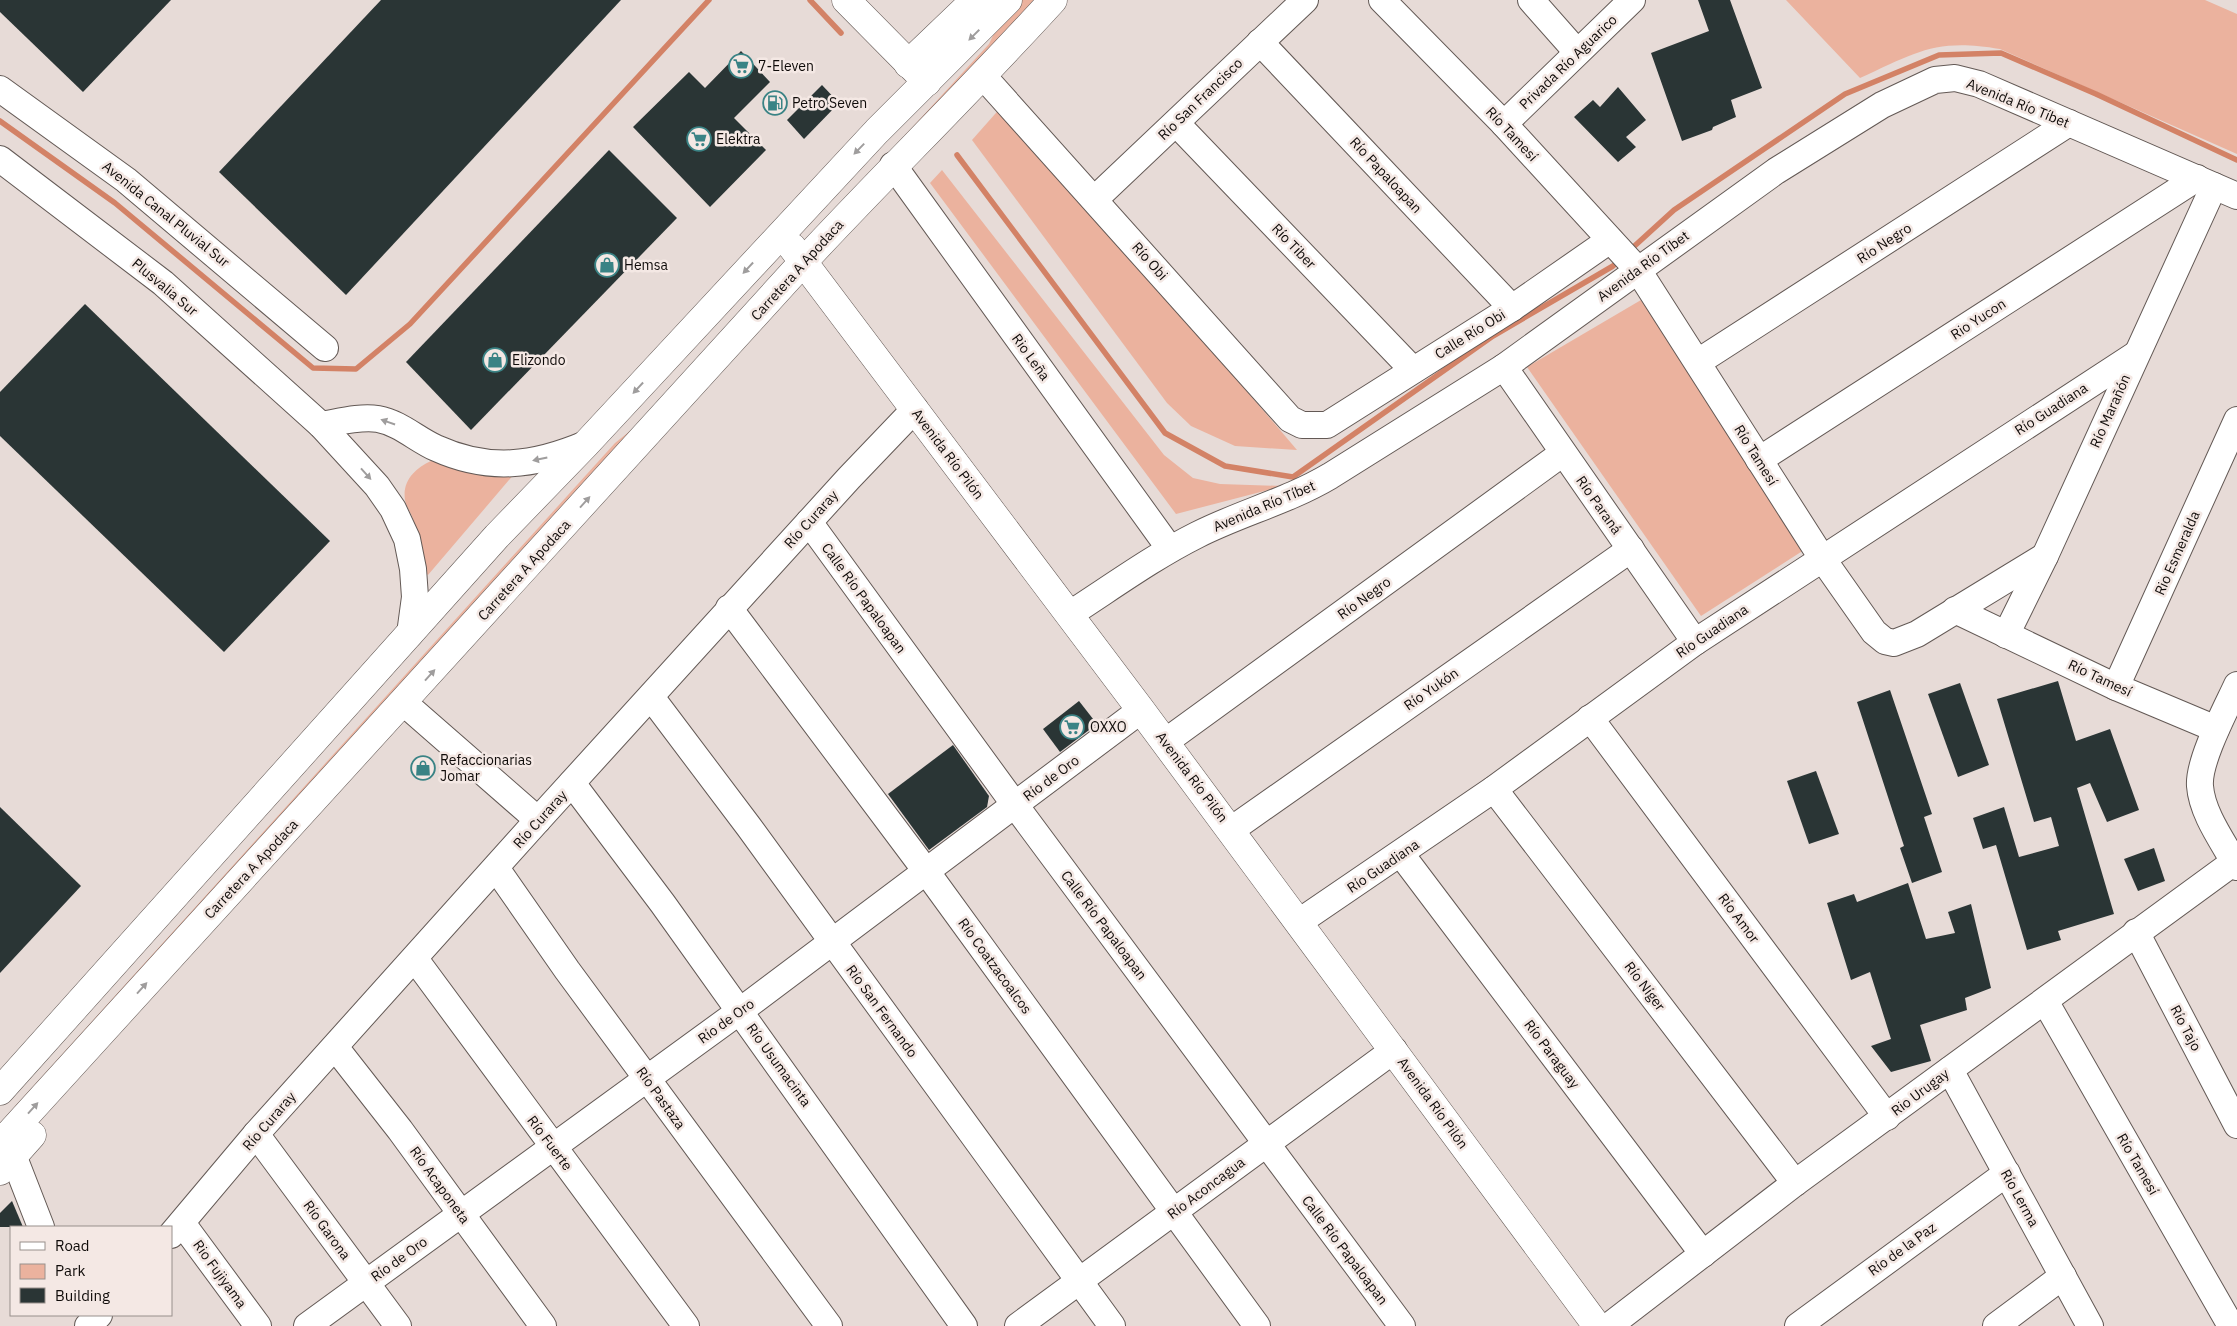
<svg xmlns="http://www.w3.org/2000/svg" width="2237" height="1326" font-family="'IBM Plex Sans',sans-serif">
	<rect width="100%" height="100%" fill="#e7dbd7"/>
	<g fill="#ebb29e">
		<path d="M1019,0H1035L838,208L989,44L999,23Z"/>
		<path d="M1786,0H2205L2237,14V154L2000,49C1936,38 1917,52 1860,78Z"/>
		<path d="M1003,105L1297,450L1235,446L1191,426L1167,403L972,140Z"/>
		<path d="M942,170L1164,455L1193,478L1220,484L1283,486L1176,514L930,183Z"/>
		<path d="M1641,300L1804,550L1701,616L1527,367Z"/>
		<path d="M651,414L0,1133V1123L615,443Z"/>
		<path d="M431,461L515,473L428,575L425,572C422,555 418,538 414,522C412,514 406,507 405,500C402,480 416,468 431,461Z"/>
	</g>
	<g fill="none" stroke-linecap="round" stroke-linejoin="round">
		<g stroke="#d38266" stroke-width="5.5">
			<path d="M810,0L841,33"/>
			<path d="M0,121L115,203L313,368L356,369L410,324L709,0"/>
			<path d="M957,155L1165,433L1225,466L1293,477L1493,336L1613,266L1621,259"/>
			<path d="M1629,251L1674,210L1845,94L1939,55L2001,53L2096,94L2237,160"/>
		</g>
	</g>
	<g fill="#2a3535">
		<path d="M0,0H171L83,92L0,12Z"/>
		<path d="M381,0H621L346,295L219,172Z"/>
		<path d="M1698,0H1730L1762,88L1731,100L1736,117L1713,127L1712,130L1682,141L1651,53L1709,31Z"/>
		<path d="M741,51L770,82L734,118L766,150L710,207L633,127L689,72L705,88Z"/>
		<path d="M822,85L839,103L804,139L787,120Z"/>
		<path d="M1618,87L1646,120L1626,137L1636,147L1618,162L1574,117L1593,100L1600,107Z"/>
		<path d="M609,150L677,218L471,430L406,362Z"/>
		<path d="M85,304L330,541L224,652L0,436V392Z"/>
		<path d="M2058,681L2076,741L2110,729L2139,810L2107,822L2090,783L2077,788L2114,914L2058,931L2061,940L2027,950L1996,845L1983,849L1973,818L2004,807L2019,857L2059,846L2051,817L2034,822L1997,699Z"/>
		<path d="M1960,683L1989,765L1958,777L1928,694Z"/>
		<path d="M1890,690L1932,814L1924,817L1942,872L1912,883L1900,848L1904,846L1857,702Z"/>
		<path d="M1079,701L1097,724L1060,752L1043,729Z"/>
		<path d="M953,745L989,796L987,807L929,850L888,794Z"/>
		<path d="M1816,771L1839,834L1809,844L1787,781Z"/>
		<path d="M0,807L81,886L0,973Z"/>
		<path d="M2154,848L2165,881L2138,891L2124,859Z"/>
		<path d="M1908,883L1926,939L1955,933L1948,912L1971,904L1991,988L1965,998L1967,1010L1920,1025L1931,1061L1891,1072L1871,1046L1891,1039L1870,972L1851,980L1827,903L1854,894L1857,902Z"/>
		<path d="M12,1201L23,1227H0V1213Z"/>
	</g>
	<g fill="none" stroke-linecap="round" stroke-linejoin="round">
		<g stroke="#635955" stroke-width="28">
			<g id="minor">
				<path d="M1382,0L1504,124L1638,270L1822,558L1874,632L1885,641L1894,643L1917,634L2045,556"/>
				<path d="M1531,0L1577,52"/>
				<path d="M1260,42L1512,308"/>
				<path d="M983,76L1290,419L1302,425H1327L1512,308L1610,240"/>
				<path d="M0,89L126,180L325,348"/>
				<path d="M1176,123L1413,370"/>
				<path d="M1504,124L1632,0"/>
				<path d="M0,159L163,283L321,425L377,486L393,509L407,539L413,569L415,597L410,634"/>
				<path d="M893,165L1170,549"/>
				<path d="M1095,199L1305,0"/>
				<path d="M1698,362L2069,123"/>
				<path d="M1504,367L1695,642"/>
				<path d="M321,425C339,422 360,416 378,419C400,423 416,439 436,448C489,472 534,466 586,444"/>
				<path d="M1759,460L2197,178"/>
				<path d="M809,522L1015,805L1402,1326"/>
				<path d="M729,608L926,871L1257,1326"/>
				<path d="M1955,610L2116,687L2216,729"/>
				<path d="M1070,614C1112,587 1153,557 1197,535C1240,513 1288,501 1330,476L1504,367L1776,171L1882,105L1935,80L1955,78L1979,84L2237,196"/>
				<path d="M2006,635L2045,556L2214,186"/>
				<path d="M2237,685C2226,709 2198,761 2200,786C2202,814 2224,843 2237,867"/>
				<path d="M2116,687L2237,420"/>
				<path d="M651,697L749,827L1112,1326"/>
				<path d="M404,703L538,820"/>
				<path d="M1590,718L1887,1117"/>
				<path d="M1165,742L1563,453"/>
				<path d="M572,783L663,904L964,1326"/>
				<path d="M1494,789L1795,1183"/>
				<path d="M1231,830L1631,549"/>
				<path d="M1401,854L1703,1254"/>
				<path d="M496,868L567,970L829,1326"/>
				<path d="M1299,922L1494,789L1695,642L2135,355"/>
				<path d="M2136,932L2237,1125"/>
				<path d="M415,959L686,1326"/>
				<path d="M2045,1001L2231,1326"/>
				<path d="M335,1047L400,1130L543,1326"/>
				<path d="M1950,1070L2090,1326"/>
				<path d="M256,1134L398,1326"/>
				<path d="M13,1155L41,1227"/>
				<path d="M182,1223L258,1326"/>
				<path d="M171,1235L256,1134L538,820L849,478L915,409"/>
				<path d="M88,1326L99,1315"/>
				<path d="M307,1326L740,1011L1141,710"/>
				<path d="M1018,1326L1394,1050"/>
				<path d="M1609,1326L1795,1183L2234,862"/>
				<path d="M1798,1326L2007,1173"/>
				<path d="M1996,1326L2063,1276"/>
			</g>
		</g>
		<g stroke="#635955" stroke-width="29">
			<g id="major">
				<path d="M846,0L927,82"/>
				<path d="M908,64L975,0"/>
				<path d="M792,247L1141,710L1597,1326"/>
				<path d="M0,1091L497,536L586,444L877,131L1008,0"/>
				<path d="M0,1144L804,261C886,173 972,89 1053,0"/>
				<path d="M0,1171L32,1135"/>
			</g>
		</g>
		<use href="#minor" stroke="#fff" stroke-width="26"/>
		<use href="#major" stroke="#fff" stroke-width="28"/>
	</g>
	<defs><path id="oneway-solid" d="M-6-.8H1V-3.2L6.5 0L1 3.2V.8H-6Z" transform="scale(1.25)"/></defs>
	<g fill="#9f9d9d">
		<use href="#oneway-solid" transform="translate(974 35) rotate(135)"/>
		<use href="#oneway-solid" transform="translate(859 149) rotate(134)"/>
		<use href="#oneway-solid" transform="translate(748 268) rotate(133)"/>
		<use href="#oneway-solid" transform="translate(638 388) rotate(133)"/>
		<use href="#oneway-solid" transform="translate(388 422) rotate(-161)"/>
		<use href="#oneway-solid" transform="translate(540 459) rotate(168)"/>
		<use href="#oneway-solid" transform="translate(366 474) rotate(48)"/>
		<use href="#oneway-solid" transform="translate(585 502) rotate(-48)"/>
		<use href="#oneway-solid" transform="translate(430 675) rotate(-48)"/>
		<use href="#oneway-solid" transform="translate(142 988) rotate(-48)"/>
		<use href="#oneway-solid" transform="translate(33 1108) rotate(-48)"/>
	</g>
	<defs>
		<g id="supermarket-ring" transform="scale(1.25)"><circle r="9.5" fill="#f4e8e4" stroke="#3a8385" stroke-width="1.5"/><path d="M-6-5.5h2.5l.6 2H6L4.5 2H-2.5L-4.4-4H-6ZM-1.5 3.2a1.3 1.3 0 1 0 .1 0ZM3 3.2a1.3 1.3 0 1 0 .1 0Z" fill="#3a8385"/></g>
		<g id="fuel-ring" transform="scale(1.25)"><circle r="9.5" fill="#f4e8e4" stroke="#3a8385" stroke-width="1.5"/><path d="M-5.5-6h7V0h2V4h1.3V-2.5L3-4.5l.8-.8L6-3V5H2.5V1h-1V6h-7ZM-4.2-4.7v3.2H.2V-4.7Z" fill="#3a8385"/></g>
		<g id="shop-ring" transform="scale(1.25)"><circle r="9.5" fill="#f4e8e4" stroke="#3a8385" stroke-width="1.5"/><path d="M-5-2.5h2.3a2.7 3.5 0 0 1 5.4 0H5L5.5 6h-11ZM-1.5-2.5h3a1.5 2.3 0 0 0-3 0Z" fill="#3a8385"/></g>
	</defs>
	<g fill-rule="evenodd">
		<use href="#supermarket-ring" x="741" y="66"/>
		<use href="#fuel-ring" x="775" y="103"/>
		<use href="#supermarket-ring" x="699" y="139"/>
		<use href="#shop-ring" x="607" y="265"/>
		<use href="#shop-ring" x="495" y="360"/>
		<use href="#supermarket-ring" x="1072" y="727"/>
		<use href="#shop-ring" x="423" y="768"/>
	</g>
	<g text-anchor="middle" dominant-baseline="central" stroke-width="5" stroke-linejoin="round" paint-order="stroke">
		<g font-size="14" fill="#0f0b09" stroke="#f4e8e4">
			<text transform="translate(1568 62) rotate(-44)">Privada Río Aguarico</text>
			<text transform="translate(1200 99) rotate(-44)">Río San Francisco</text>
			<text transform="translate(2018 103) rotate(22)">Avenida Río Tíbet</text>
			<text transform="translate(1512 134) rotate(47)">Río Tamesí</text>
			<text transform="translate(1386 175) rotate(47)">Río Papaloapan</text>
			<text transform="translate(166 214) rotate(39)">Avenida Canal Pluvial Sur</text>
			<text transform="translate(1884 243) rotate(-33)">Río Negro</text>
			<text transform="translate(1294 246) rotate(46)">Río Tiber</text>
			<text transform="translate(1150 261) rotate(48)">Río Obi</text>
			<text transform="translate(1643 266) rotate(-36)">Avenida Río Tíbet</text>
			<text transform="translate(797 270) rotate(-48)">Carretera A Apodaca</text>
			<text transform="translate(165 287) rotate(40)">Plusvalia Sur</text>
			<text transform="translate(1978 319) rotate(-33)">Rio Yucon</text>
			<text transform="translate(1470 334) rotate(-32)">Calle Río Obi</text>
			<text transform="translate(1031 357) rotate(54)">Rio Leña</text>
			<text transform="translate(2051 409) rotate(-33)">Río Guadiana</text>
			<text transform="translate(2110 411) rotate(-66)">Río Marañón</text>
			<text transform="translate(948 454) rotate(53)">Avenida Río Pilón</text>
			<text transform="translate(1756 455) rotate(58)">Río Tamesí</text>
			<text transform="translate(1599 505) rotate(55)">Río Paraná</text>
			<text transform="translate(1264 506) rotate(-23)">Avenida Río Tíbet</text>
			<text transform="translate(811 519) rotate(-48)">Río Curaray</text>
			<text transform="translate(2177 553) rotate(-66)">Rio Esmeralda</text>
			<text transform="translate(524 570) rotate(-48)">Carretera A Apodaca</text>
			<text transform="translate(864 598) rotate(54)">Calle Río Papaloapan</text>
			<text transform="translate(1364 598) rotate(-36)">Río Negro</text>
			<text transform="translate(1712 631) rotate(-34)">Río Guadiana</text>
			<text transform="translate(2100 678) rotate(25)">Río Tamesí</text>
			<text transform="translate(1431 689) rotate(-35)">Río Yukón</text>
			<text transform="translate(1192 777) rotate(53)">Avenida Río Pilón</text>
			<text transform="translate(1051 778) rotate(-37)">Río de Oro</text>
			<text transform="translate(540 819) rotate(-48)">Río Curaray</text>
			<text transform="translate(1383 866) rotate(-34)">Río Guadiana</text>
			<text transform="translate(251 869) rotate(-47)">Carretera A Apodaca</text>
			<text transform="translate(1739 918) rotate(53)">Río Amor</text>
			<text transform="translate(1104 925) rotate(53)">Calle Río Papaloapan</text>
			<text transform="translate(995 966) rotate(54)">Río Coatzacoalcos</text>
			<text transform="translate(1645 986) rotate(53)">Río Níger</text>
			<text transform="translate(882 1011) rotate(54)">Río San Fernando</text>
			<text transform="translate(726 1021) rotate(-36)">Río de Oro</text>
			<text transform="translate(2186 1028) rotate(62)">Río Tajo</text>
			<text transform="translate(1552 1054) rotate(53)">Río Paraguay</text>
			<text transform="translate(779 1065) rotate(54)">Río Usumacinta</text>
			<text transform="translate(1920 1092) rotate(-37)">Rio Urugay</text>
			<text transform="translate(661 1098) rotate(54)">Río Pastaza</text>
			<text transform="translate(1433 1103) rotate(54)">Avenida Río Pilón</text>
			<text transform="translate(269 1121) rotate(-49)">Río Curaray</text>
			<text transform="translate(550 1143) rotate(53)">Río Fuerte</text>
			<text transform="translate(2138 1164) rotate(60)">Río Tamesí</text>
			<text transform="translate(440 1185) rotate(54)">Río Acaponeta</text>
			<text transform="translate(1206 1188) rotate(-37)">Río Aconcagua</text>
			<text transform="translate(2020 1198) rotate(61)">Río Lerma</text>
			<text transform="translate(327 1230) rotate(54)">Río Garona</text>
			<text transform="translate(1902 1249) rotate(-36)">Río de la Paz</text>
			<text transform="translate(1345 1250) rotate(53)">Calle Río Papaloapan</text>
			<text transform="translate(399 1259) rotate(-36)">Río de Oro</text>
			<text transform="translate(220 1274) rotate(54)">Rio Fujiyama</text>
		</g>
		<g font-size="14" fill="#0f0b09" stroke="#f4e8e4" text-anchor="start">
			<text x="758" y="66">7-Eleven</text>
			<text x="792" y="103">Petro Seven</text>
			<text x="716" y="139">Elektra</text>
			<text x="624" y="265">Hemsa</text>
			<text x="512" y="360">Elizondo</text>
			<text x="1090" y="727">OXXO</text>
			<text x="440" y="760">Refaccionarias<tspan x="440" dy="16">Jomar</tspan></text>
		</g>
	</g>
	<rect x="10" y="1226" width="162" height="90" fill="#f4e8e4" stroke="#98908c"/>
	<rect x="20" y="1242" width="25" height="8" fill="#ffffff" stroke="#98908c"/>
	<text x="55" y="1251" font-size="15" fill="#0f0b09">Road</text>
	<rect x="20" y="1264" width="25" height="15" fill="#ebb29e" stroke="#98908c"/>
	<text x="55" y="1276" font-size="15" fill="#0f0b09">Park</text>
	<rect x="20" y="1288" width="25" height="15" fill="#2a3535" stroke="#98908c"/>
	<text x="55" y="1301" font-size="15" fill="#0f0b09">Building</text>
</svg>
